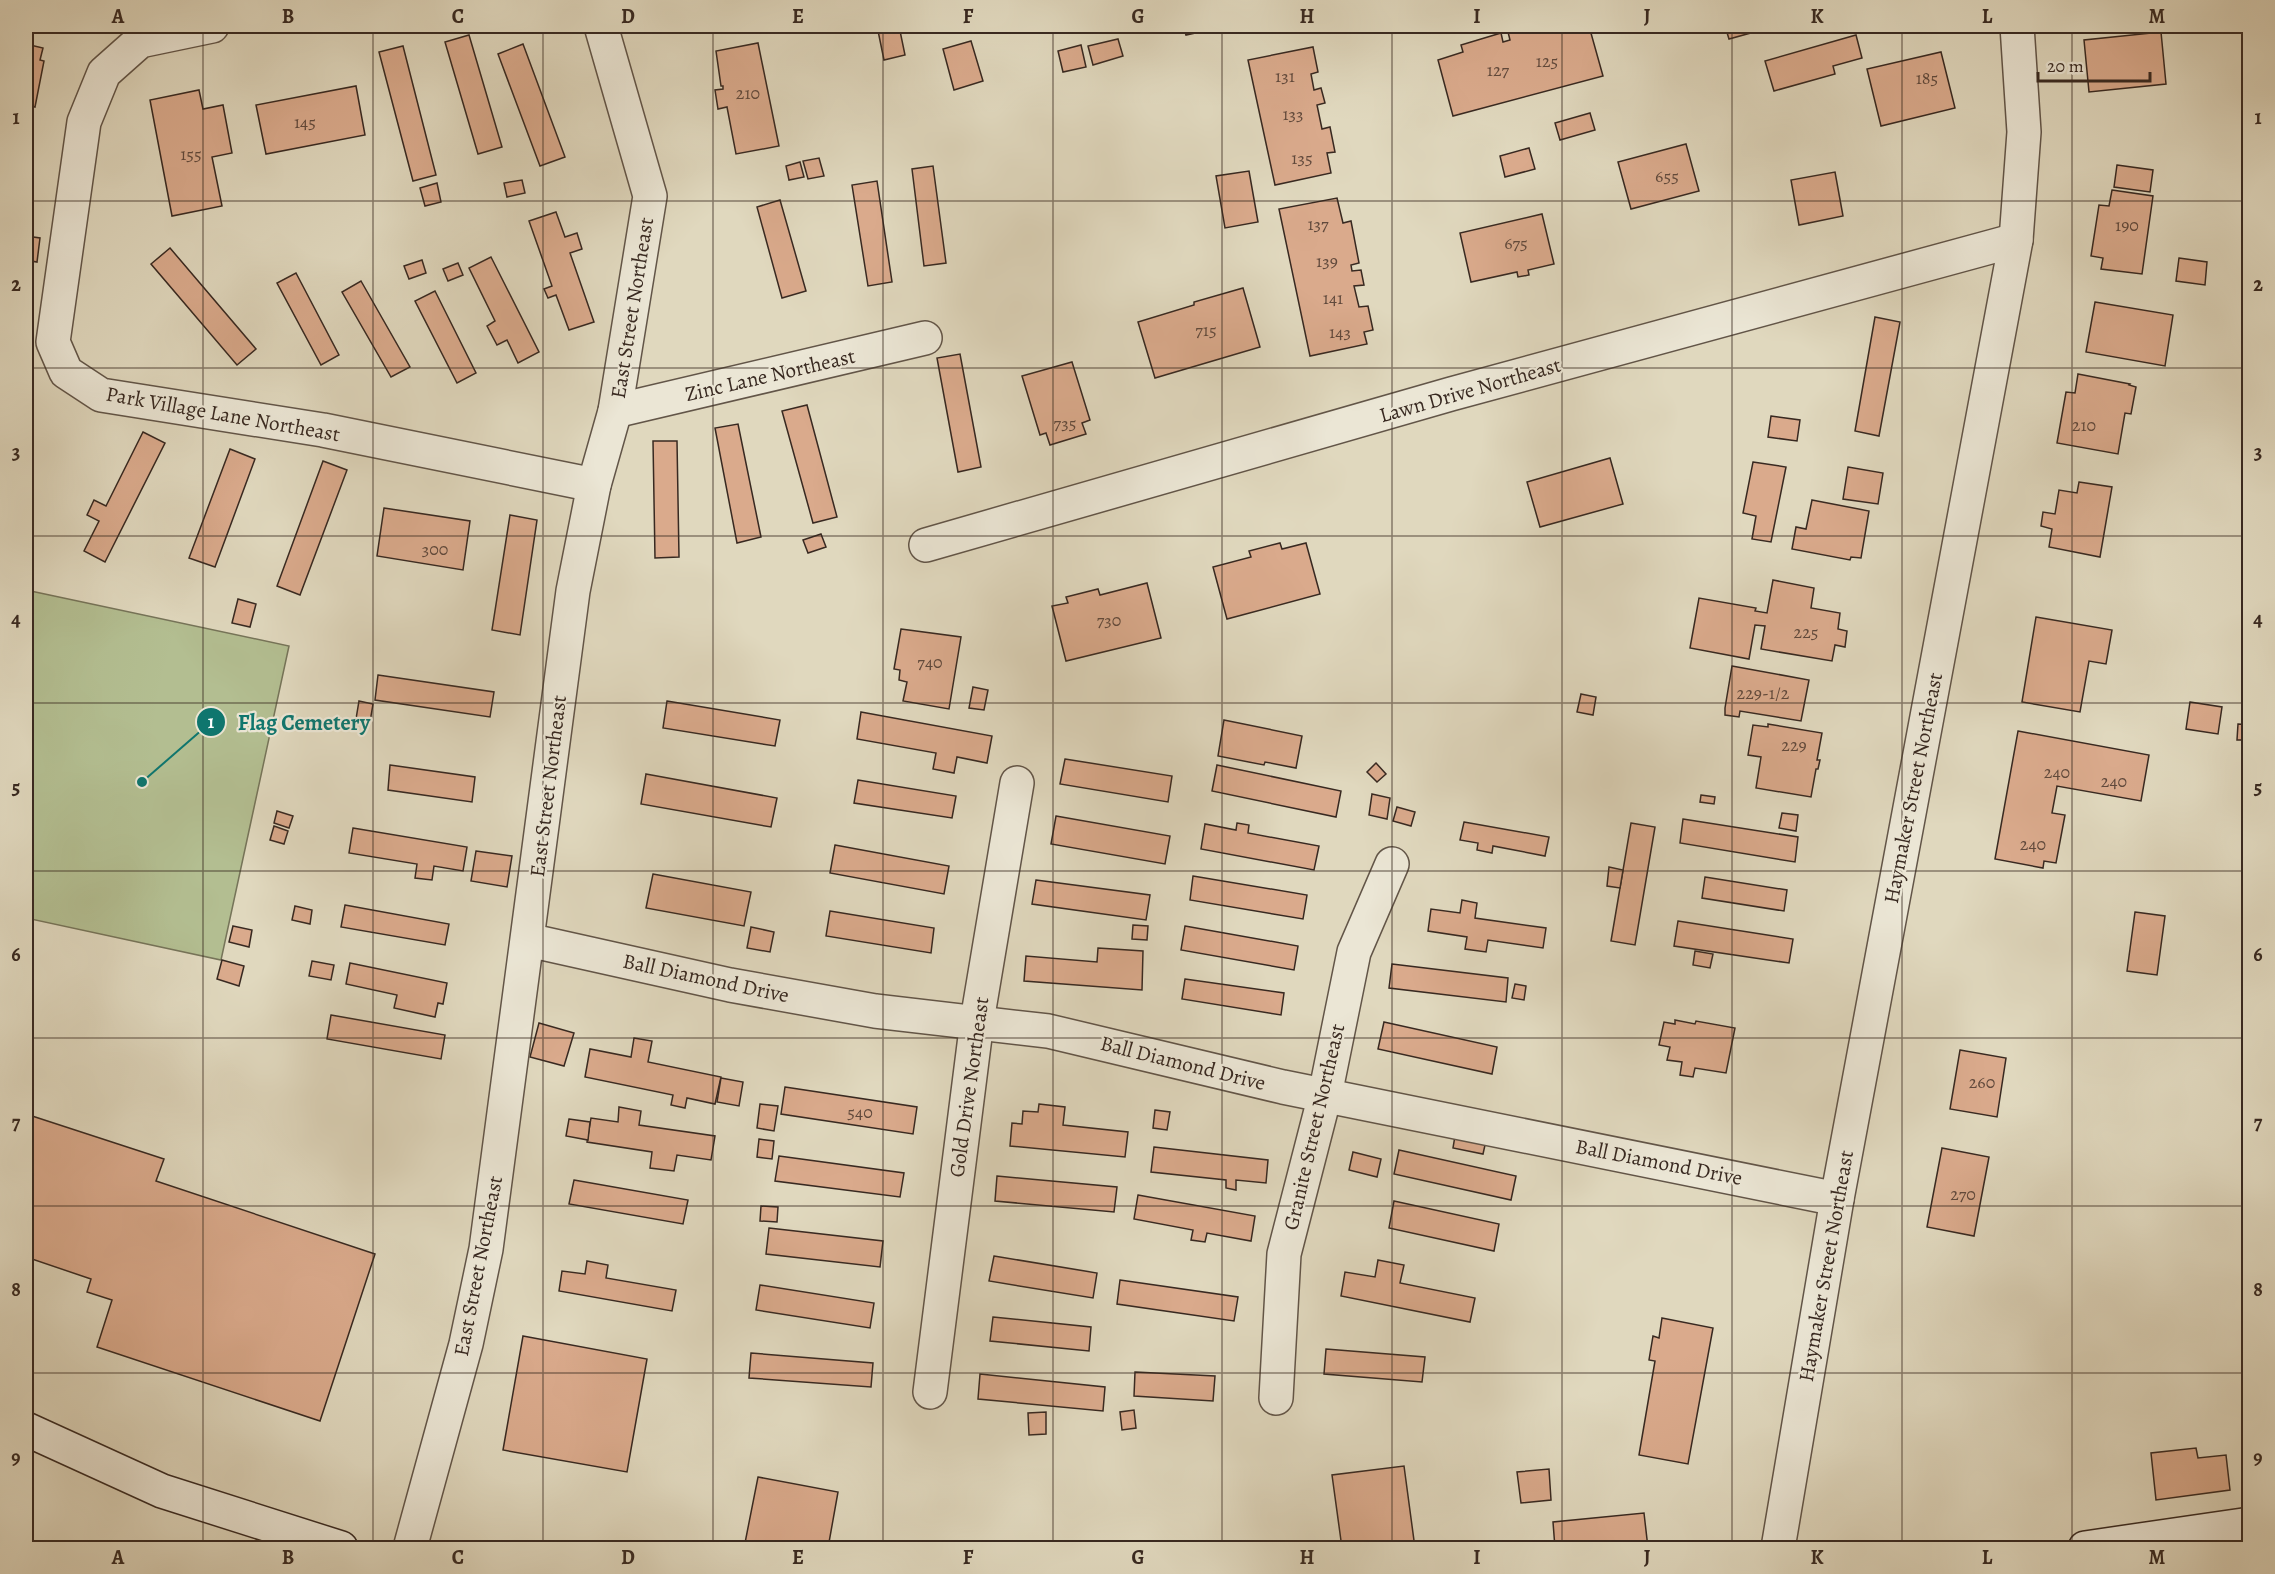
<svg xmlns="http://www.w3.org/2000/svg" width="2275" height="1574" font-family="Alegreya,serif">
	<rect width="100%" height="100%" fill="#e0d8be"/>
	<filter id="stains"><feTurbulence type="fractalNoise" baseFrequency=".00333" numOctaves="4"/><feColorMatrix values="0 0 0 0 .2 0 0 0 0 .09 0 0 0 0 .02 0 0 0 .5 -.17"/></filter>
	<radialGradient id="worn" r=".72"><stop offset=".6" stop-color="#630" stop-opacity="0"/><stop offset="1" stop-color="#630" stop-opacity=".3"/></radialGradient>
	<path fill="#b3be91" stroke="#767459" stroke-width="1.5" d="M26,590L289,646L221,960L26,918Z"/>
	<g fill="#daaa8c" stroke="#382921" stroke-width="1.5">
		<path d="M877,26H899L905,55L884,60Z"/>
		<path d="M1183,26H1221L1222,27L1186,35Z"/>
		<path d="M1531,26H1536L1538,33L1566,26H1589L1603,76L1453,116L1438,60L1463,52L1461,45L1501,33L1503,42L1510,40L1508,32Z"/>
		<path d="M1725,26H1776L1729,39Z"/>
		<path d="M2161,32L2166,84L2089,92L2084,40Z"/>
		<path d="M469,35L502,147L478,154L445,42Z"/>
		<path d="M1856,35L1862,58L1833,66L1835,74L1774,91L1765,61Z"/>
		<path d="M1118,39L1123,56L1093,65L1088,46Z"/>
		<path d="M971,41L983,81L954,90L943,49Z"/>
		<path d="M758,43L779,146L736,154L727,107L718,109L715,90L723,89V86H721L716,51Z"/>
		<path d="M26,44L43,48L40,60L44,61L35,107L26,105Z"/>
		<path d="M523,44L565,157L540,166L498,54Z"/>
		<path d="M1081,45L1086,67L1063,72L1058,51Z"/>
		<path d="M403,46L436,175L413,181L379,52Z"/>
		<path d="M1313,47L1318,72L1311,74L1314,90L1321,88L1325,103L1317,105L1322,129L1330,127L1335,152L1327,153L1331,173L1275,185L1248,60Z"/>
		<path d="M1941,52L1955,108L1881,126L1867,69Z"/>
		<path d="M356,86L365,135L266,154L256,105Z"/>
		<path d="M199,90L203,109L223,105L232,153L212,157L222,206L172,216L150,100Z"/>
		<path d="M1590,113L1595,130L1560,140L1555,123Z"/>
		<path d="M1686,144L1699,191L1631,209L1618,162Z"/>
		<path d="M1529,148L1535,169L1505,177L1500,156Z"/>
		<path d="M819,158L824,176L808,179L803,161Z"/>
		<path d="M800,162L804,177L789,180L786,166Z"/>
		<path d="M2117,165L2153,170L2150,192L2114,187Z"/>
		<path d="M933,166L946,263L924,266L912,169Z"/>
		<path d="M1249,171L1258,222L1225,228L1216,176Z"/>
		<path d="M1835,172L1843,216L1799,225L1791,180Z"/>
		<path d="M522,180L525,193L507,197L504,183Z"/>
		<path d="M877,181L892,282L868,286L852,185Z"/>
		<path d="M437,183L441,202L425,206L420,188Z"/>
		<path d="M2112,190L2153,196L2142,274L2101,269L2103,258L2091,256L2099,205L2109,206Z"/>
		<path d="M1337,198L1343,223L1351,221L1359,263L1351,265L1352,271L1361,270L1364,285L1354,286L1359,307L1368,306L1373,330L1364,332L1367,344L1310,356L1279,209Z"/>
		<path d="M780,200L806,291L782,298L757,207Z"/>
		<path d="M556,212L565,237L577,233L582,249L570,253L594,322L569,330L556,295L548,298L544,289L552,286L529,221Z"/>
		<path d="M1542,214L1554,264L1528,270L1529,275L1518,277L1517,272L1471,282L1460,233Z"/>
		<path d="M26,236L40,238L37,262L26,260Z"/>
		<path d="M170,248L256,349L237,365L151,264Z"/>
		<path d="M491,257L539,352L518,363L507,340L497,345L487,326L495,321L469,268Z"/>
		<path d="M2179,258L2207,262L2205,285L2176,281Z"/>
		<path d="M422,260L426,273L409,279L404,266Z"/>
		<path d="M458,263L463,275L448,281L443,269Z"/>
		<path d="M296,273L339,355L321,365L277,283Z"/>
		<path d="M361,281L410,367L391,377L342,292Z"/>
		<path d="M1243,288L1260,347L1155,378L1138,322L1194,305V302Z"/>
		<path d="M435,291L476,373L457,383L415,301Z"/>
		<path d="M26,296L33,298L28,322H26Z"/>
		<path d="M2095,302L2173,315L2165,366L2086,352Z"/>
		<path d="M1875,317L1900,322L1879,436L1855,431Z"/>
		<path d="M960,354L981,467L958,472L937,358Z"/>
		<path d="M1072,362L1090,420L1082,423L1086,434L1050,445L1046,433L1040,435L1022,376Z"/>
		<path d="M2078,374L2130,384L2129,385L2136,387L2131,414L2125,413L2118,454L2057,443L2066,392L2075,393Z"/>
		<path d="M807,405L837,517L813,523L782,411Z"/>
		<path d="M1771,416L1800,420L1797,441L1768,437Z"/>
		<path d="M738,424L761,537L737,543L715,428Z"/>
		<path d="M143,432L165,443L105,562L84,551L99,521L87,515L94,500L106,506Z"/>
		<path d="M653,441H677L679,557L655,558Z"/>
		<path d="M230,449L255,459L215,567L189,558Z"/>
		<path d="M1610,458L1623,504L1540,527L1527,482Z"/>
		<path d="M323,461L347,470L300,595L277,586Z"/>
		<path d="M1753,462L1786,467L1771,542L1752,539L1756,516L1743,513Z"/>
		<path d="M1848,467L1883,473L1878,504L1843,499Z"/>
		<path d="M2079,482L2112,487L2100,557L2049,547L2052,529L2041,526L2043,512L2055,514L2059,490L2077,493Z"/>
		<path d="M1812,500L1869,511L1861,558L1851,557L1850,560L1792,549L1796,527L1806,529Z"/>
		<path d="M384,508L470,521L463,570L377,556Z"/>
		<path d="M510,515L537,520L520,635L492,630Z"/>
		<path d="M821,534L826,547L808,553L803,540Z"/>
		<path d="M1280,543L1282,549L1306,543L1320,594L1227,619L1213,567L1251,557L1249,551Z"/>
		<path d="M1773,580L1814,588L1811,608L1840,613L1838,629L1847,631L1845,647L1835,645L1832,661L1761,649L1765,626L1755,625L1749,659L1690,648L1699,598L1756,608L1755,611L1767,613Z"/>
		<path d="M1147,583L1161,638L1066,661L1052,606L1068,603L1066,597L1098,589L1100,595Z"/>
		<path d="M238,599L256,604L250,627L232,623Z"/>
		<path d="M2036,617L2112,630L2106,664L2089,661L2080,712L2022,702Z"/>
		<path d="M901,629L961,637L949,709L903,701L907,682L899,680L900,670L894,669Z"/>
		<path d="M1732,666L1809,680L1801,721L1740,711L1739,717L1725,715V708Z"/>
		<path d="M378,675L494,692L490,717L375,700Z"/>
		<path d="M973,687L988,690L984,710L969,708Z"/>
		<path d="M1581,694L1596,697L1593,715L1577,712Z"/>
		<path d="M359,701L373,704L370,722L356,719Z"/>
		<path d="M667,701L780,720L775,746L663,728Z"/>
		<path d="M2190,702L2222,707L2218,734L2186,729Z"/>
		<path d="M861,712L992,736L987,763L957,757L954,773L933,769L936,753L857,739Z"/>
		<path d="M1224,720L1302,736L1296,768L1265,762L1264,765L1218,756Z"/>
		<path d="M1768,724L1822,733L1817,760H1820L1818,769H1816L1811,797L1756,788L1761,757L1748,755L1753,725L1768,727Z"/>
		<path d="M2238,724L2250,725V740H2237Z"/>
		<path d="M2018,731L2149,755L2141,801L2057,786L2052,813L2065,815L2056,863L2044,861L2043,868L1995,859Z"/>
		<path d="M1065,759L1172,776L1168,802L1060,784Z"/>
		<path d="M1376,763L1386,774L1377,782L1367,772Z"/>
		<path d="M390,765L475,777L472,802L388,790Z"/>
		<path d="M1217,765L1341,791L1336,817L1212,791Z"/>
		<path d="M646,774L777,798L771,827L641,804Z"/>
		<path d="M858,780L956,796L952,818L854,803Z"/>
		<path d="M1372,794L1390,798L1387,819L1369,815Z"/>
		<path d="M1701,795L1715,797L1714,804L1700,802Z"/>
		<path d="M1397,807L1415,812L1411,826L1393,821Z"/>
		<path d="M277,811L293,816L289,828L274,823Z"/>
		<path d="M1782,813L1798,815L1796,831L1779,828Z"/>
		<path d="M1056,816L1170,836L1165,864L1051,844Z"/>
		<path d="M1683,819L1798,837L1795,862L1680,843Z"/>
		<path d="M1464,822L1549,837L1545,856L1493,846L1492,853L1477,850L1478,843L1460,840Z"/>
		<path d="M1237,823L1249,825L1248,833L1319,846L1314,870L1201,849L1205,824L1236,830Z"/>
		<path d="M1631,823L1655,827L1635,945L1611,941Z"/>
		<path d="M274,826L288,831L284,844L270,840Z"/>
		<path d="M353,828L467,847L463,871L434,866L432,880L415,878L417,864L349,853Z"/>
		<path d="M835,845L949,866L944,894L830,873Z"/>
		<path d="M476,851L512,856L507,887L471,881Z"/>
		<path d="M1609,867L1623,870L1620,888L1607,886Z"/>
		<path d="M653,874L751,892L744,926L646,908Z"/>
		<path d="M1193,876L1307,895L1303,919L1190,900Z"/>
		<path d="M1705,877L1787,890L1784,911L1702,898Z"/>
		<path d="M1036,880L1150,895L1146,920L1032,904Z"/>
		<path d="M1462,900L1477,903L1475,918L1546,928L1543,948L1488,940L1486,952L1465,949L1467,937L1428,931L1431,909L1460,913Z"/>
		<path d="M345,905L449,924L445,945L341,927Z"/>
		<path d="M295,906L312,910L310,924L292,920Z"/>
		<path d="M830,911L934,928L931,953L826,936Z"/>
		<path d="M2135,912L2165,916L2157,975L2127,971Z"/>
		<path d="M1678,921L1793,939L1789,963L1674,946Z"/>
		<path d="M1133,925L1148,926L1147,940L1132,939Z"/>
		<path d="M233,926L252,930L249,947L229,942Z"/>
		<path d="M1185,926L1298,946L1294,970L1181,950Z"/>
		<path d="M751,927L774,932L770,952L747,948Z"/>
		<path d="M1098,948L1143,951L1142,990L1024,981L1026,956L1097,962Z"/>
		<path d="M1695,951L1713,954L1710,968L1693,965Z"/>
		<path d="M222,960L244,966L239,986L217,979Z"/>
		<path d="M312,961L334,965L331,980L309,976Z"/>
		<path d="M350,963L447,983L443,1004L438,1003L435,1017L394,1008L397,995L346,984Z"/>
		<path d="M1392,964L1508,978L1506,1002L1389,988Z"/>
		<path d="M1185,979L1284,993L1281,1015L1182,999Z"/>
		<path d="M1515,984L1526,986L1524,1000L1512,998Z"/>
		<path d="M331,1015L445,1035L441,1059L327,1039Z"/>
		<path d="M1675,1020L1695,1024L1696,1021L1735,1028L1726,1073L1695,1068L1693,1077L1680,1075L1682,1062L1667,1060L1670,1047L1659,1045L1664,1022L1675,1024Z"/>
		<path d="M1384,1022L1497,1047L1492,1074L1378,1049Z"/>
		<path d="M539,1023L574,1033L564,1066L530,1057Z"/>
		<path d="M634,1038L652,1041L648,1062L721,1077L715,1104L687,1098L685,1108L671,1105L673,1095L585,1077L590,1049L631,1057Z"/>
		<path d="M1960,1050L2006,1058L1997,1117L1950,1109Z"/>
		<path d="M721,1078L743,1082L739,1106L717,1102Z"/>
		<path d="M785,1087L917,1107L913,1134L781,1114Z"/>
		<path d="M760,1104L778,1106L774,1131L757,1128Z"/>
		<path d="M1039,1104L1065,1107L1063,1125L1128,1132L1125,1157L1010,1146L1012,1123L1022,1124L1023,1111L1038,1112Z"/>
		<path d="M619,1107L641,1111L639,1125L715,1136L711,1160L677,1155L674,1171L650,1168L652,1152L587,1142L591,1118L618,1122Z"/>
		<path d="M1155,1110L1170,1112L1167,1130L1153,1128Z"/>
		<path d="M26,1114L164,1159L156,1181L375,1254L320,1421L97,1347L112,1300L87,1292L91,1279L26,1257Z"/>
		<path d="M569,1119L590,1122L588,1140L566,1136Z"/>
		<path d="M1456,1130L1487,1136L1483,1154L1453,1148Z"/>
		<path d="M759,1139L774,1141L772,1159L757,1157Z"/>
		<path d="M1154,1147L1268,1160L1266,1183L1236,1180V1190L1226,1188V1180L1151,1172Z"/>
		<path d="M1942,1148L1989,1157L1974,1236L1927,1227Z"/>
		<path d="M1399,1150L1516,1176L1511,1200L1394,1174Z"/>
		<path d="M1353,1152L1381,1159L1377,1177L1349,1170Z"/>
		<path d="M779,1156L904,1173L900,1197L775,1181Z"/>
		<path d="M997,1176L1117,1187L1114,1212L995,1201Z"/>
		<path d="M574,1180L688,1200L683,1224L569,1204Z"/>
		<path d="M1138,1195L1255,1216L1251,1241L1207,1233L1205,1242L1191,1240L1193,1230L1134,1219Z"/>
		<path d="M1394,1201L1499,1224L1494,1251L1389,1228Z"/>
		<path d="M761,1206L778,1207L777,1222L760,1221Z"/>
		<path d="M769,1228L883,1241L880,1267L766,1254Z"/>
		<path d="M994,1256L1097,1273L1093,1298L989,1281Z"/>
		<path d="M1378,1260L1404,1265L1400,1283L1475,1298L1470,1322L1341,1296L1345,1272L1375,1277Z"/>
		<path d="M587,1261L608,1265L606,1278L676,1290L672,1311L559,1291L562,1271L585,1274Z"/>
		<path d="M1120,1280L1238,1297L1234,1321L1117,1304Z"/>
		<path d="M760,1285L874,1303L870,1328L756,1310Z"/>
		<path d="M993,1317L1091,1327L1089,1351L990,1341Z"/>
		<path d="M1662,1318L1713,1328L1688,1464L1639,1455L1655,1361L1649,1360L1653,1336L1659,1338Z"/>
		<path d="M523,1336L647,1359L627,1472L503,1450Z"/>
		<path d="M1326,1349L1425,1357L1422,1382L1324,1374Z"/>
		<path d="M751,1353L873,1363L871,1387L749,1378Z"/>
		<path d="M1135,1372L1215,1376L1213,1401L1134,1396Z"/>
		<path d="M980,1374L1105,1387L1103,1411L978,1399Z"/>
		<path d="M1134,1410L1136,1428L1122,1430L1120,1412Z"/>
		<path d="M1046,1412V1434L1029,1435L1028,1413Z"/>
		<path d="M2196,1448L2198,1458L2226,1455L2230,1490L2156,1500L2151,1453Z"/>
		<path d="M1404,1466L1415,1548H1342L1332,1475Z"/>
		<path d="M1549,1469L1551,1500L1521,1503L1517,1472Z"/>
		<path d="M758,1477L838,1492L828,1548H744Z"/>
		<path d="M1644,1513L1648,1548H1555L1553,1522Z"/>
	</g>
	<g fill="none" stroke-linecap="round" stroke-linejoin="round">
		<g stroke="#625548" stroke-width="36">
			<g id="street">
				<path d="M212,26L140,41L104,73L84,122L53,342L66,372L101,395L323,430L594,485"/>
				<path d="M615,411L925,338"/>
				<path d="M926,545L1451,394L2016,240"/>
				<path d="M528,940L730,985L875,1011L1048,1031L1283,1087L1837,1199"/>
				<path d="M930,1392L977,1021L1017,783"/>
				<path d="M1276,1398L1284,1254L1325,1095L1354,952L1392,864"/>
				<path d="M410,1548L466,1344L486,1249L573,591L594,485L615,411L650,196L601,26"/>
				<path d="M1778,1548L1837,1199L2016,240L2024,132L2017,26"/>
			</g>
		</g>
		<g stroke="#382921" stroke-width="36">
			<g id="secondary">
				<path d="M26,1429L162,1491L341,1548"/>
				<path d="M2085,1548L2250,1524"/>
			</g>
		</g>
		<use href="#street" stroke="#ebe6d5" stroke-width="33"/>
		<use href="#secondary" stroke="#ebe6d5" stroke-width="33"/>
	</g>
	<path fill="none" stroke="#382921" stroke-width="1.5" stroke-opacity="0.55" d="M203,26V1548M373,26V1548M543,26V1548M713,26V1548M883,26V1548M1053,26V1548M1222,26V1548M1392,26V1548M1562,26V1548M1732,26V1548M1902,26V1548M2072,26V1548M26,201H2250M26,368H2250M26,536H2250M26,703H2250M26,871H2250M26,1038H2250M26,1206H2250M26,1373H2250"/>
	<g text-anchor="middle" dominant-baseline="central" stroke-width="4.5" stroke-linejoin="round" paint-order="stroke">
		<g font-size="18" fill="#60493c">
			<text x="1547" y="61">125</text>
			<text x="1498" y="70">127</text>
			<text x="1285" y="76">131</text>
			<text x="1927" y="78">185</text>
			<text x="748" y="93">210</text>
			<text x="1293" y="114">133</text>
			<text x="305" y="122">145</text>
			<text x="191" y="154">155</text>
			<text x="1302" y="158">135</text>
			<text x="1667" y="176">655</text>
			<text x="1318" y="224">137</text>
			<text x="2127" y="225">190</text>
			<text x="1516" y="243">675</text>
			<text x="1327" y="261">139</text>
			<text x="1333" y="298">141</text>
			<text x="1206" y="330">715</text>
			<text x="1340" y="332">143</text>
			<text x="1065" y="423">735</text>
			<text x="2084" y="425">210</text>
			<text x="435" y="549">300</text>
			<text x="1109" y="620">730</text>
			<text x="1806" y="632">225</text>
			<text x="930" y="662">740</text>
			<text x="1763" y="693">229-1/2</text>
			<text x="1794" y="745">229</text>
			<text x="2057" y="772">240</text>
			<text x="2114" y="781">240</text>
			<text x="2033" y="844">240</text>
			<text x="1982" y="1082">260</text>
			<text x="860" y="1112">540</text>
			<text x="1963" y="1194">270</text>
		</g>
		<g font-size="21" fill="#382921" stroke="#ebe6d5">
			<text transform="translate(632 308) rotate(-81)">East Street Northeast</text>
			<text transform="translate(770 375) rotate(-13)">Zinc Lane Northeast</text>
			<text transform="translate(1470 390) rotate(-16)">Lawn Drive Northeast</text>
			<text transform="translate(223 414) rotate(10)">Park Village Lane Northeast</text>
			<text transform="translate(548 786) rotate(-83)">East Street Northeast</text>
			<text transform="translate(1913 788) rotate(-79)">Haymaker Street Northeast</text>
			<text transform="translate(706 978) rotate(12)">Ball Diamond Drive</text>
			<text transform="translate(1183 1063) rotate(14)">Ball Diamond Drive</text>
			<text transform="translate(969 1087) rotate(-82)">Gold Drive Northeast</text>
			<text transform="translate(1314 1127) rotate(-77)">Granite Street Northeast</text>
			<text transform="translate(1659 1162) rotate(11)">Ball Diamond Drive</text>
			<text transform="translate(478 1266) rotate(-79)">East Street Northeast</text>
			<text transform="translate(1826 1266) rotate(-80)">Haymaker Street Northeast</text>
		</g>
	</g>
	<path fill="none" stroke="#0f766e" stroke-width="2" d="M142 782L211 722"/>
	<g fill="#0f766e" stroke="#ebe6d5" stroke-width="2">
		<circle cx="142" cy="782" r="6"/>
		<circle cx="211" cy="722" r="15"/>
	</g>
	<g font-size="18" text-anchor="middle" font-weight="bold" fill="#fff">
		<text x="211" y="728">1</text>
	</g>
	<g font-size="22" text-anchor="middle" font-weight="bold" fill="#0f766e" stroke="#ebe6d5" stroke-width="4.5" stroke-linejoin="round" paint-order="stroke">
		<text x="304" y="730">Flag Cemetery</text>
	</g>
	<rect width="2275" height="1574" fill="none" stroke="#e0d8be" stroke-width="66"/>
	<path d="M2038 72v9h112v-9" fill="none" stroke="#382921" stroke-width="3"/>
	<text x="2047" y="72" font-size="18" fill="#382921" stroke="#ebe6d5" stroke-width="4.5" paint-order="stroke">20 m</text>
	<rect x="33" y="33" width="2209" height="1508" fill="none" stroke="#382921" stroke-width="2"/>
	<g font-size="20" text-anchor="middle" font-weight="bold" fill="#382921">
		<text x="118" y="23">A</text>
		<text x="288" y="23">B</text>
		<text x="458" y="23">C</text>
		<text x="628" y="23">D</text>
		<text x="798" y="23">E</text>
		<text x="968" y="23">F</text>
		<text x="1138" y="23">G</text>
		<text x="1307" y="23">H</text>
		<text x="1477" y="23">I</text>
		<text x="1647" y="23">J</text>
		<text x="1817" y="23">K</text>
		<text x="1987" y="23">L</text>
		<text x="2157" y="23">M</text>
		<text x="16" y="124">1</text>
		<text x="2258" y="124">1</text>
		<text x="16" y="291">2</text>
		<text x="2258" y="291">2</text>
		<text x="16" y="459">3</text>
		<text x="2258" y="459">3</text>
		<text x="16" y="626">4</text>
		<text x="2258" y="626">4</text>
		<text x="16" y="794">5</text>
		<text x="2258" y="794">5</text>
		<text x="16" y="961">6</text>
		<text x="2258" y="961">6</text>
		<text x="16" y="1129">7</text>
		<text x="2258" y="1129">7</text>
		<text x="16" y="1296">8</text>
		<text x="2258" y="1296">8</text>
		<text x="16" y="1464">9</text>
		<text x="2258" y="1464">9</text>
		<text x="118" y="1564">A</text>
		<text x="288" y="1564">B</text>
		<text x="458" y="1564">C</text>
		<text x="628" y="1564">D</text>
		<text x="798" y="1564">E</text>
		<text x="968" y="1564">F</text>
		<text x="1138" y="1564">G</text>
		<text x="1307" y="1564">H</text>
		<text x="1477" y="1564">I</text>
		<text x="1647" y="1564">J</text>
		<text x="1817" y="1564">K</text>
		<text x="1987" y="1564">L</text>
		<text x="2157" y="1564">M</text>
	</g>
	<rect width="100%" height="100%" filter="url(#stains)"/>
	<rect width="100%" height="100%" fill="url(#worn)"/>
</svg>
